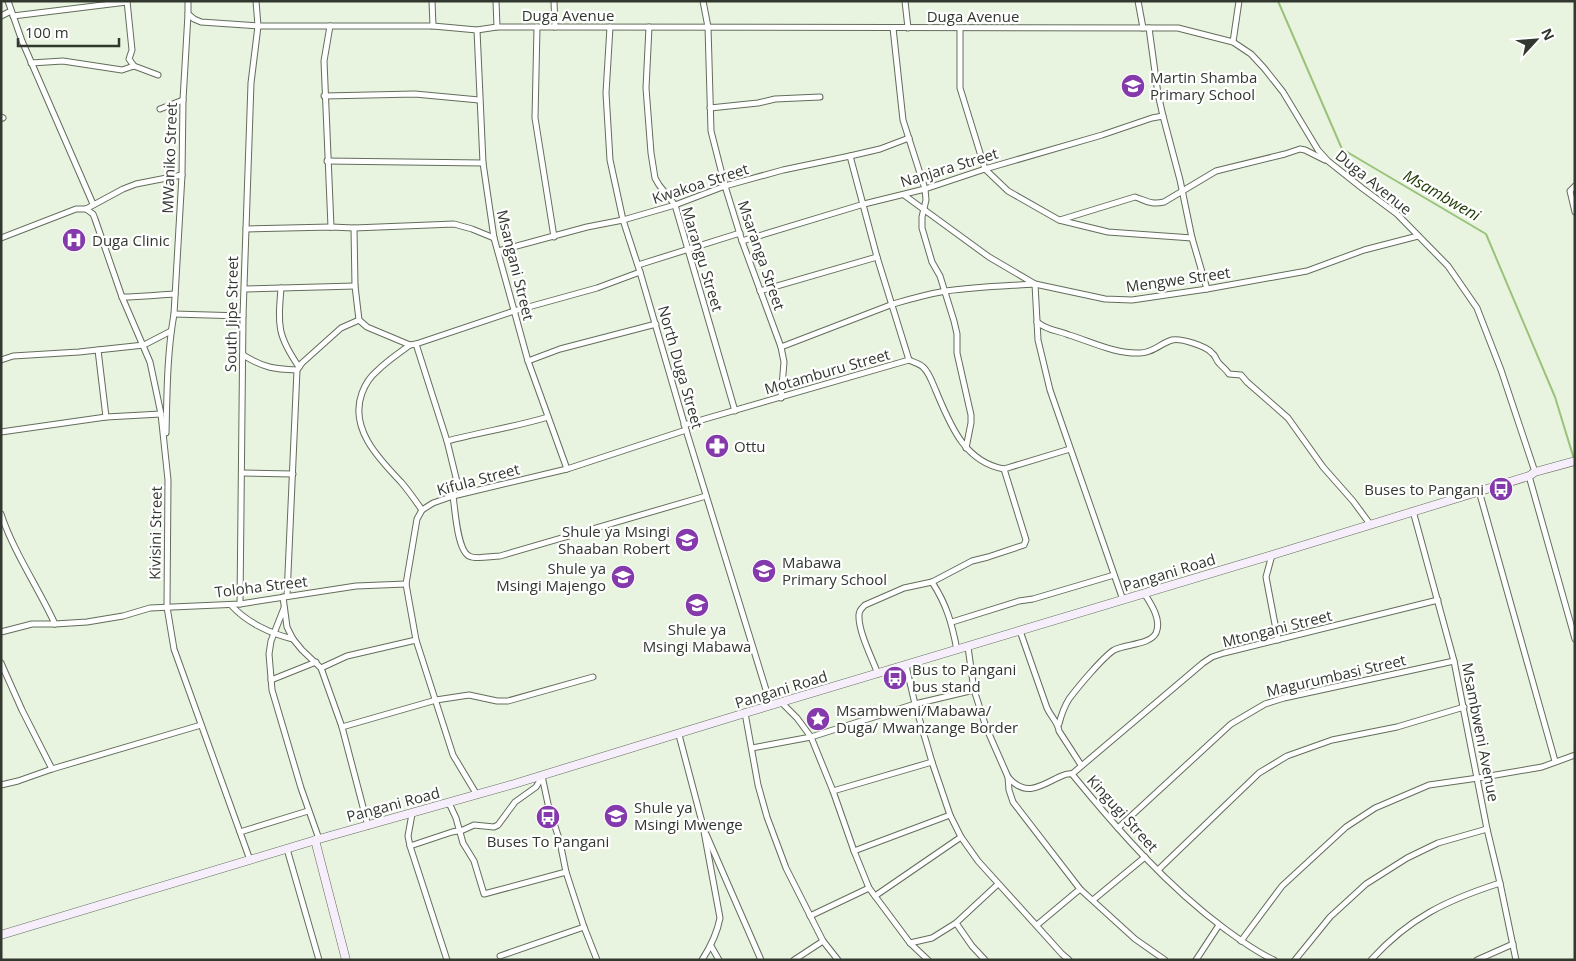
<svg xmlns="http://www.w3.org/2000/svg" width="1576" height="961" font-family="'Open Sans',sans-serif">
	<rect width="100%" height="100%" fill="#e8f4df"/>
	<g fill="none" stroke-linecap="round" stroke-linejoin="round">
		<path stroke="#9ac27b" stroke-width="2" d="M1278,1L1342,149L1486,234L1555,397L1574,459"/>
		<g stroke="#636d5c" stroke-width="7">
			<g id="street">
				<path d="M8,1L22,41L93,204"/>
				<path d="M127,1L132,50L129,59L134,66"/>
				<path d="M188,1V14L194,19L201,22L258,26H433L477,30L497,27H555L1178,28L1233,42L1251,54L1264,68L1283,92L1318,150L1328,161L1362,188L1397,214L1448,266L1477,308L1501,370L1535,472"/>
				<path d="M432,1L433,26"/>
				<path d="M496,1L497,27"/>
				<path d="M554,1L555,27"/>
				<path d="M703,1L708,27L711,131L725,186L742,241L781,347L784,362L781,398"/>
				<path d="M905,1L908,28"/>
				<path d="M1138,1L1143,28"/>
				<path d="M1,16L11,11"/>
				<path d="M13,16L127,2"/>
				<path d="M330,26L324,61L331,227"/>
				<path d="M537,27L535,118L554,237"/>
				<path d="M610,27L606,93L610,160L623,220L640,272L686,430L771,706"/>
				<path d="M649,27L646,88L651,153L655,178L659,185L675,205L735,411"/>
				<path d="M893,28L903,120L925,189L926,200L922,217V228L932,262L940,276L954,321L957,334V353L971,415V423L966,448"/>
				<path d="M1149,28L1158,94L1163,116L1180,180L1192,238L1207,289"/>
				<path d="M960,29V88L985,169L1008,191L1059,220L1108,232L1192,238"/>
				<path d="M477,30L483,163L494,238L528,361L567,469"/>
				<path d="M1233,42L1239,1"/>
				<path d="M31,63L63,61L122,70L134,66L158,75"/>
				<path d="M324,96L415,94L479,100"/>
				<path d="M710,108L758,103L775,99L820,97"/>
				<path d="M160,109L183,100"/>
				<path d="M1,117L3,118"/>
				<path d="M850,156L877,257L909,360"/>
				<path d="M327,161L483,163"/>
				<path d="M1575,186L1570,191L1575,212"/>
				<path d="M904,195L989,257L1035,284L1105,299L1132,300L1207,289L1307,271L1364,250L1418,236"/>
				<path d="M86,209L93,214L95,219L122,297L150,362L161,414L168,480L167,607L174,649L250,860"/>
				<path d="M1060,220L1135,197C1147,201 1151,205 1164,202L1216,171L1285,154L1300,149L1305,150L1325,160"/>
				<path d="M354,228L355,286L359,320L367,327L410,345L416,344L514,311L597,288L640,272"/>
				<path d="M246,229L331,227L354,228L454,224L472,229L494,238"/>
				<path d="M1,238L76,209H86L123,189L136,184L182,175"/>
				<path d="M742,241L864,204L925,189L985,169L1102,135L1152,118L1163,116"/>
				<path d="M498,251L587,227L623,220L675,205L725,186L783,170L850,156L880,149L909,138"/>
				<path d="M638,265L740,233"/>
				<path d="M281,288C278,326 277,335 299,367"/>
				<path d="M245,289L355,286"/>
				<path d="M760,291L877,257"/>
				<path d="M122,297C140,297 157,295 175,294"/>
				<path d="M174,314L243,316"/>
				<path d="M1037,322C1048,331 1057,330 1069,335C1092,342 1115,354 1140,353C1153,353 1161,343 1172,340C1181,338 1206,346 1212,353C1215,355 1216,359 1218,362C1221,366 1226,369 1229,374L1241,375L1247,382L1288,418L1323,467L1353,501L1370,524"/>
				<path d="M416,344L447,441L460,494"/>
				<path d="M410,345C399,353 387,361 377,371C371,376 365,385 362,393C349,428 378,458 401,482C408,490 415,500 422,510"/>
				<path d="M781,347L893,304C910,299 928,294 946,291C975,287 1005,286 1035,284L1038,340L1050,390L1123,600"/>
				<path d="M98,350L106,417"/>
				<path d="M243,355C264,368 274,369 297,370"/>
				<path d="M1,360L13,356L79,352L144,345L171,331"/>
				<path d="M528,361L560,349L656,324"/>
				<path d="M684,425L909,360C913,362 920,364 923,367C929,372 933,384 936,391C950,424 964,462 1004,469L1070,449"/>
				<path d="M1,432L106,417L161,414"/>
				<path d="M166,433C167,394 167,353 174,314L182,175L183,100L188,14"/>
				<path d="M447,441C481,432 515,427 548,417"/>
				<path d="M242,473L293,474"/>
				<path d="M1529,476L1575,639"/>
				<path d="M1479,491L1555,761"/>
				<path d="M453,496C455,508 457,550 469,556C476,560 491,556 500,556L706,496"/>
				<path d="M1413,511L1454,661L1487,829L1500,883L1516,960"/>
				<path d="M1,514C14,553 38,587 55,624"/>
				<path d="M1272,555L1266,577L1278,640"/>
				<path d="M932,582C947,605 952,624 957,650"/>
				<path d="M287,596L297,370L302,363L341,328L359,320"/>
				<path d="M283,597L287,627L293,639L302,650L321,668L342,727L368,826"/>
				<path d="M240,604L243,316L251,83L258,26L256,1"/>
				<path d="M231,605C246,622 271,634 293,639"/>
				<path d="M284,608L271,641L269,654L272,690L301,788L319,839"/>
				<path d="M952,622L1019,601L1033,599L1114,575"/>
				<path d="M1020,631L1047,708C1051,717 1058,722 1059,731L1081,765"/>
				<path d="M1,632L32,624H55L87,622L123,616L150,608L240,604L356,586L406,584"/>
				<path d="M968,647L974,690L986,727L1008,777C1024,796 1038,788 1057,778C1062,776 1066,773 1072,774C1118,830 1167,886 1225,929C1240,940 1256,952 1274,960"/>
				<path d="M1,663L22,710L52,769"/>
				<path d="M906,666L915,704L932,762L950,815L961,837L978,861L1062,954L1069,960"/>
				<path d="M321,668L347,656L416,640"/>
				<path d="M878,674C872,658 858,631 859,615C859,610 862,608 865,605L904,588L932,582L972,561L988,557L1024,545L1026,540L1004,469"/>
				<path d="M271,680L316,662"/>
				<path d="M782,703L797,718L811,737L833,791L854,851L869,888L910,943L928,960"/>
				<path d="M745,713L758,785L767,817L786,868L823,941L838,960"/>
				<path d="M1059,724C1061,716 1064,707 1069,699C1078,687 1102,658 1114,650C1125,644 1150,645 1156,633C1162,620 1151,604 1144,593"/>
				<path d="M342,727L436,700L469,695L497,701H508L593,677"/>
				<path d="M679,735L703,826L720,918C717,934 711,946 702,960"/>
				<path d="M752,748L811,737L915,704L974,690"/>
				<path d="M1072,774L1203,663L1212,657L1224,653L1438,600"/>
				<path d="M542,776L548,804L560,842L566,872L584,927L597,960"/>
				<path d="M1008,777L1009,790L1013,802L1080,889L1135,939L1165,960"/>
				<path d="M1,785L18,781L52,769L201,725"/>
				<path d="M833,791L932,762"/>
				<path d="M477,795L453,755L416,640L406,584L417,519L422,510L433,503L453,496L567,469L686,430"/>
				<path d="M449,803L456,818L463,843L474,861L484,894L566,872"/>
				<path d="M412,814L408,836L410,846L447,960"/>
				<path d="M1118,828L1231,724L1265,704L1284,698L1454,661"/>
				<path d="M240,832L308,811"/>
				<path d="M706,834L761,960"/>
				<path d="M410,846L452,832L463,830L474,825L494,827L498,825L515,802L536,787L542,777"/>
				<path d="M287,849L319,960"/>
				<path d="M854,851L950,815"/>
				<path d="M1158,870L1259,773L1287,756L1332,740L1397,727L1464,707"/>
				<path d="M875,896L961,837"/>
				<path d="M1093,900L1145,857"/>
				<path d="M810,916L869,888"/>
				<path d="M956,923L972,946L985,960"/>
				<path d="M1037,925L1080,889"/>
				<path d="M1241,941L1282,886L1346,827L1375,808L1429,785L1478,778L1542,767L1575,755"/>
				<path d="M910,943L932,938L956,923L998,884"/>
				<path d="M711,946L719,960"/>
				<path d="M500,956L584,927"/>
				<path d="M794,960L823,941"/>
				<path d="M1196,960L1219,925"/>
				<path d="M1295,960L1330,917L1366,884L1407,858L1438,843L1487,829"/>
				<path d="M1371,960C1409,918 1447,900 1500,883"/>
				<path d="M1477,960L1513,944"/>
			</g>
		</g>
		<g stroke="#636d5c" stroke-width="9">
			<g id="secondary">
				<path d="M315,840L346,960"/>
				<path d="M1,935L319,839L514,784L745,713L1272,555L1529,476L1535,472L1575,461"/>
			</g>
		</g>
		<use href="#street" stroke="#fff" stroke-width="5"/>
		<use href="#secondary" stroke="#f7eefc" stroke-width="8"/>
	</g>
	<defs>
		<g id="school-disc" transform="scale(1.25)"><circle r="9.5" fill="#853aac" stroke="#fff"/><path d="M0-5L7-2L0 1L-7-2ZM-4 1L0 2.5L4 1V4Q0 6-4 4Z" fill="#fff"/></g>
		<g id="hospital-disc" transform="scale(1.25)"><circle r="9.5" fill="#853aac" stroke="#fff"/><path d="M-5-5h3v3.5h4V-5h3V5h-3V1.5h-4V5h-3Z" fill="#fff"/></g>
		<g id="pharmacy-disc" transform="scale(1.25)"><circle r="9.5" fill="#853aac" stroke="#fff"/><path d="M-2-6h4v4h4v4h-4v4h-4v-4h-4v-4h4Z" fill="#fff"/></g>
		<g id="bus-disc" transform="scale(1.25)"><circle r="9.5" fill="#853aac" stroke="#fff"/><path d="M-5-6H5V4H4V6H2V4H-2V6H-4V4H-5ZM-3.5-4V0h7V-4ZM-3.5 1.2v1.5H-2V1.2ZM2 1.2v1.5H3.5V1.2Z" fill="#fff"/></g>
		<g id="sight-disc" transform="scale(1.25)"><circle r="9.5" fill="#853aac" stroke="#fff"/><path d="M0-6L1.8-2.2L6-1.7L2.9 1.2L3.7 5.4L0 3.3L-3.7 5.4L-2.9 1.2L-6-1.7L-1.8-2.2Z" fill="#fff"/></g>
	</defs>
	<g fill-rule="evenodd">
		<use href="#school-disc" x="1133" y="86"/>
		<use href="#hospital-disc" x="74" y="240"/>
		<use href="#pharmacy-disc" x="717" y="446"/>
		<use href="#bus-disc" x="1501" y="489"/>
		<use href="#school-disc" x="687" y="540"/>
		<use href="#school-disc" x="764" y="571"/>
		<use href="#school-disc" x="623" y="577"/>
		<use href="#school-disc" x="697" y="605"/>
		<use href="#bus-disc" x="895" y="678"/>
		<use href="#sight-disc" x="818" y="719"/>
		<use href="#school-disc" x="616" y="816"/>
		<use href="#bus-disc" x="548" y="817"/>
	</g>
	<g text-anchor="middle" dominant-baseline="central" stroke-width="4.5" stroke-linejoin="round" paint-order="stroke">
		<g font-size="15" fill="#32372f" stroke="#fff">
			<text x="568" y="15">Duga Avenue</text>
			<text x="973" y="16">Duga Avenue</text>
			<text transform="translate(169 158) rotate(-88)">MWaniko Street</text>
			<text transform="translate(949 167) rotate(-17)">Nanjara Street</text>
			<text transform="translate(1374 182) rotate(39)">Duga Avenue</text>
			<text transform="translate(700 183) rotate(-18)">Kwakoa Street</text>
			<text transform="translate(762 255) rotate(71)">Msaranga Street</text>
			<text transform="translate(703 259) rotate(73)">Marangu Street</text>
			<text transform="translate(516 265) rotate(76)">Msangani Street</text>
			<text transform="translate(1178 279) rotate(-8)">Mengwe Street</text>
			<text transform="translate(231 314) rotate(-89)">South Jipe Street</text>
			<text transform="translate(681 367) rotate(74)">North Duga Street</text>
			<text transform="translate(827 371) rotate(-16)">Motamburu Street</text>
			<text transform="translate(478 479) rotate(-15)">Kifula Street</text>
			<text transform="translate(155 533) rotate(-89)">Kivisini Street</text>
			<text transform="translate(1169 572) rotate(-17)">Pangani Road</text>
			<text transform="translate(261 586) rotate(-7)">Toloha Street</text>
			<text transform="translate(1277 628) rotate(-14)">Mtongani Street</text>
			<text transform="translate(1336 675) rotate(-13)">Magurumbasi Street</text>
			<text transform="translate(781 689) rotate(-17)">Pangani Road</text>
			<text transform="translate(1481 732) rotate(79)">Msambweni Avenue</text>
			<text transform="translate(393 804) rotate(-15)">Pangani Road</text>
			<text transform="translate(1123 813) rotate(48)">Kingugi Street</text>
		</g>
		<g font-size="15" fill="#32372f" stroke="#fff" text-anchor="start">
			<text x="1150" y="77">Martin Shamba<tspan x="1150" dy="17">Primary School</tspan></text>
			<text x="92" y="240">Duga Clinic</text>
			<text x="734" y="446">Ottu</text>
			<text x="1484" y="489" text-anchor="end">Buses to Pangani</text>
			<text x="670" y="531" text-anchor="end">Shule ya Msingi<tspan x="670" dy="17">Shaaban Robert</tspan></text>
			<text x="782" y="562">Mabawa<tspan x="782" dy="17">Primary School</tspan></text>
			<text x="606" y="568" text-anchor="end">Shule ya<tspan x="606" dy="17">Msingi Majengo</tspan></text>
			<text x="697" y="629" text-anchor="middle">Shule ya<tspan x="697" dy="17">Msingi Mabawa</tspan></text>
			<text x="912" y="669">Bus to Pangani<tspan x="912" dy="17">bus stand</tspan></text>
			<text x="836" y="710">Msambweni/Mabawa/<tspan x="836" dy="17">Duga/ Mwanzange Border</tspan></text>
			<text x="634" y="807">Shule ya<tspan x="634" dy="17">Msingi Mwenge</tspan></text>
			<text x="548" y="841" text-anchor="middle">Buses To Pangani</text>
		</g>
		<g font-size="16" font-style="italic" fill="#1f3805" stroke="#fff">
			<text transform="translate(1442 195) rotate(30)">Msambweni</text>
		</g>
	</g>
	<rect width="1576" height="961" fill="none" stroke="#32372f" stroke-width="5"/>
	<g transform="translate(1536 40) rotate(64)" stroke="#ffffff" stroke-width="4" paint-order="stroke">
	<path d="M0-4L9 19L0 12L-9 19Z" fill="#32372f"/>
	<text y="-8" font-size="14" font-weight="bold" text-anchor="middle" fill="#32372f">N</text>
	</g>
	<path d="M18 38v8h101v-8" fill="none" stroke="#32372f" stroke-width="2.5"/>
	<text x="25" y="38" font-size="15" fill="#32372f" stroke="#ffffff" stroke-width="4" paint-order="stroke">100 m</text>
</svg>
